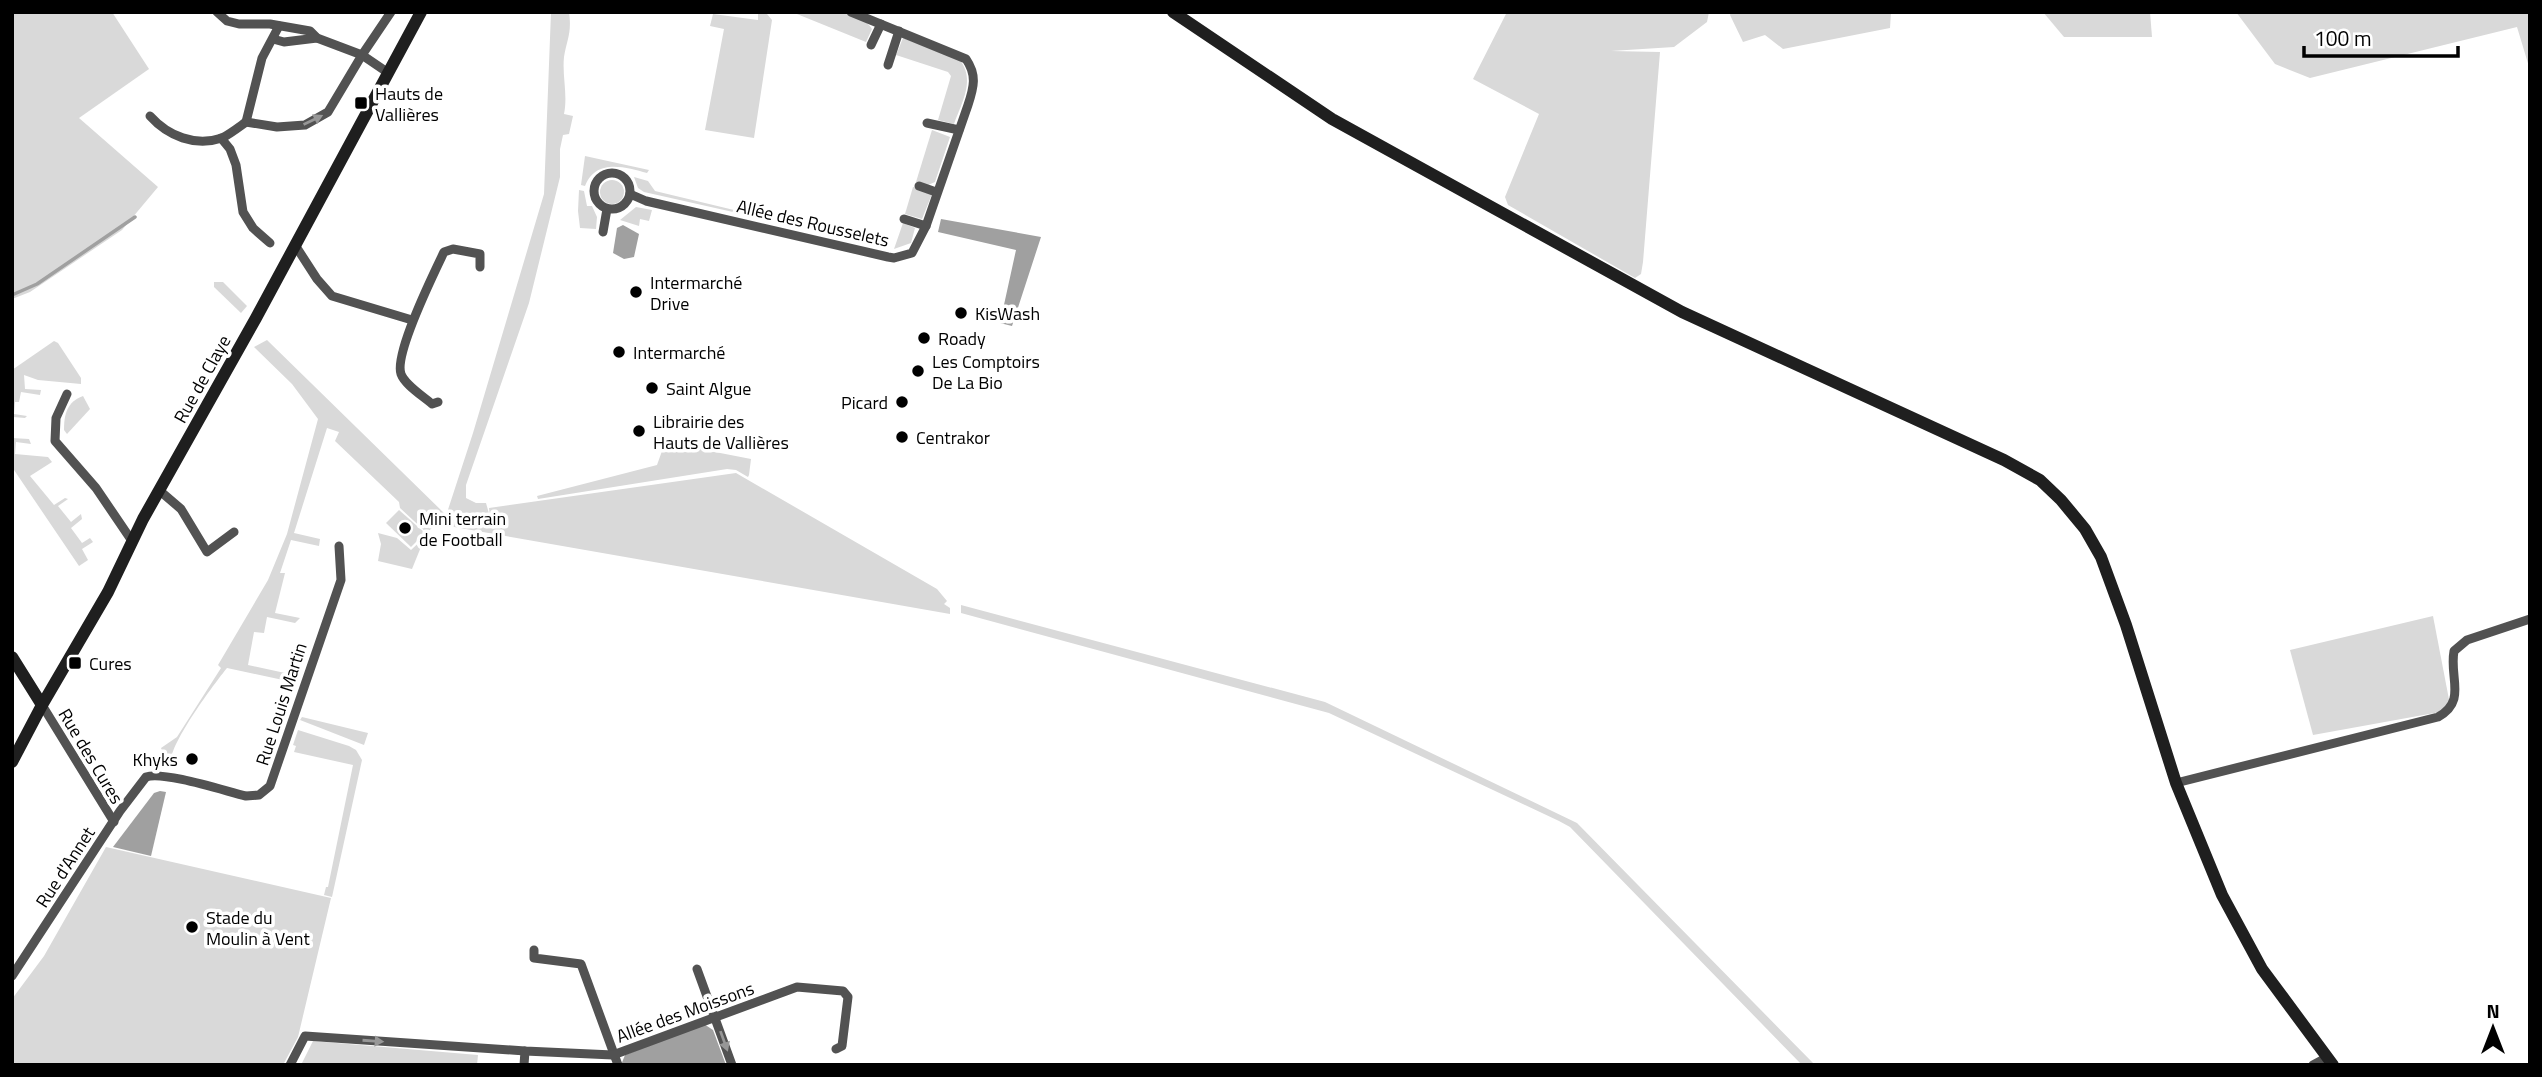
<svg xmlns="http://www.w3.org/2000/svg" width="2542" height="1077" font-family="'Titillium Web',sans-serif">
	<rect width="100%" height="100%" fill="#fff"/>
	<g fill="#d9d9d9">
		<path d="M12,12H112L149,69L79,118L158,187L122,230L30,292L12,299Z"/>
		<path d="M551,12H569C572,33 567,39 564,57C562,76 568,95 564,114L573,116L569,134L563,135L560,149V177L529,303L466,485V498L476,503H486L490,517L489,508L736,473L937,589L947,601L944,604L950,608V614L443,525L473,433L544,194Z"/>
		<path d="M792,12C814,12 859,7 872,29L866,42Z"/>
		<path d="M1507,12H1709L1707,22L1674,47L1611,51L1660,52L1643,262L1641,274L1635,278L1508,205L1505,197L1539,114L1473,79Z"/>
		<path d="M1731,12H1891L1890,28L1783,49L1765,35L1743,42L1730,15Z"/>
		<path d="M2043,12H2150L2152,37H2064Z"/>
		<path d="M2236,12H2530V70L2517,27L2310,78L2275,64Z"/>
		<path d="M758,13L767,14L772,20L754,138L705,130L724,29L710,26L713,14L758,20Z"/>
		<path d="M903,38L959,59C976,79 962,102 954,124L938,120L951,76L948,72L896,55Z"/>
		<path d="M932,130L950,137L935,182L928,185L916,182Z"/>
		<path d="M585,156L649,170L647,173C625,167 596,158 585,186L581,185Z"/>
		<path d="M634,177L648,181L655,191L734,210L733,212L644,192L638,188Z"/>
		<circle cx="612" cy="192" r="12"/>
		<path d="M913,187L929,191L932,194L922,219L905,214Z"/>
		<path d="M579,190L584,191L587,206H592L597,217L596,229L580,228L578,211Z"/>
		<path d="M636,207L652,210L649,221L640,219L639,226L620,220Z"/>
		<path d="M903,223L915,228L911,243L894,249Z"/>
		<path d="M214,282H223L247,306L241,313L214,287Z"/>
		<path d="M267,340L445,514L427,533L400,508L399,502L335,441L339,432L327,428L294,533L320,539L319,546L291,540L280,573H285L275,613L300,618L295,623L267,617L264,633L254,632L248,665L285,673L283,680L227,668C214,684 167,747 171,764L168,765L161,748L177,737L221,668L218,665L268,580L287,534L318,419L292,384L254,347Z"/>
		<path d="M54,341L58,343L81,378V384L38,380L24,375L25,389L41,390L40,395L21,392L19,402H15L14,414L27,416L25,418L13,417L12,428V370Z"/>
		<path d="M83,396L90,409L67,434L64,430C64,414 67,402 83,396Z"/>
		<path d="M12,438L29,439L31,444L16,442L15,454L48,457L52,462L30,476L54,505L65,498L68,499L58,506L71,522L81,514L82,519L71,528L82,543L90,538L93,542L82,549L88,560L79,566L12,467Z"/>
		<path d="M674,444L751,459L749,475L748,477L736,470L727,469L538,499L537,496L657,465L662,451Z"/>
		<path d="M399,510L425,533L411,547L386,523Z"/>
		<path d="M378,533L397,538L411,550L425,537L412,569L378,561L381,544Z"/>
		<path d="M961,605L1325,702L1577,823L1815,1065H1802L1570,827L1559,821L1329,713L961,613Z"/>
		<path d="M2433,616L2451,710L2313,735L2290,650Z"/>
		<path d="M302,717L368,733L364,745L300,720Z"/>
		<path d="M298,730L349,746L356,750L362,760L332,897L324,895L326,887H328L353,765L294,752L296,746L293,745Z"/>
		<path d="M106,847L331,898L298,1037L283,1065H12V999L44,956Z"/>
		<path d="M313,1041L478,1055L477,1065H301Z"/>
	</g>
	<g fill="#a0a0a0">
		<path d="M941,219L1041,237L1012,326L1000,323L1016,250L938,232Z"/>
		<path d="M623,225L639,234L634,257L624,259L613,253L617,228Z"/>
		<path d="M160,791L166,792L151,856L113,847L154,793Z"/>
		<path d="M704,1024L713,1030L726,1065H621L625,1055Z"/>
	</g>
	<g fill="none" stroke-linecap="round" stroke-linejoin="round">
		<path stroke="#a0a0a0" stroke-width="3.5" d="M12,295L37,284L135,217"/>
		<g stroke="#525252" stroke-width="9">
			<path d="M217,12L227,21L239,24H270L310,31L317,38L362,55L387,72"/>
			<path d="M273,39L284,42L317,38"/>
			<path d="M871,45L881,24"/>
			<path d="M888,65L899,31"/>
			<path d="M150,116C168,136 195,147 222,138C230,134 239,127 246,122"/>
			<path d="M246,122L277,127L305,125L328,112L362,55L391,12"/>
			<path d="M246,122L262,58L279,26"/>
			<path d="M927,123L959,130"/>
			<path d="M221,138L230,149L236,165L243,212L253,228L270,243"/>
			<circle cx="612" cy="191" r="18"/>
			<path d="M919,186L936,192"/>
			<path d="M630,194L646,201L888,257L894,258L912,253L926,226L968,105C974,87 977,75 966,59L851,12"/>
			<path d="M904,219L926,226"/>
			<path d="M603,232L607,209"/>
			<path d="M295,245L317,279L332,296L412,320"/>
			<path d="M67,394L56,418L55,441L96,488L132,541"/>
			<path d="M438,402L432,404C423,396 405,385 401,374C394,354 434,273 444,252L453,249L480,254V267"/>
			<path d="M160,491L181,509L207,552L234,532"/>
			<path d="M42,705L114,822"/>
			<path d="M2176,783L2438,717C2467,701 2449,678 2454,651L2467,640L2530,619"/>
			<path d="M534,950V958L581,964L618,1065"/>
			<path d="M697,969L732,1065"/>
			<path d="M12,976L120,811L146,777C164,771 225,791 246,796L259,795L270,786L341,580L339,546"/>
			<path d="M290,1065L305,1036L525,1051L613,1055L797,987L843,991L848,997L842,1046L836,1049"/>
			<path d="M524,1065L525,1051"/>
			<path d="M2313,1065L2326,1058"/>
		</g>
		<g stroke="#1f1f1f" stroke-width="12">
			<path d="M1173,12L1332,119L1682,312L2004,460L2040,480L2061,500L2085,529L2101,557L2126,625L2176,783L2222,895L2262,969L2333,1065"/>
			<path d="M12,657L42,705"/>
			<path d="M12,762L42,705L108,592L143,519L256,318L421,12"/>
		</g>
	</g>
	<defs><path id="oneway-solid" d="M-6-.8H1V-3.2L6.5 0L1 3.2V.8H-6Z" transform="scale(1.75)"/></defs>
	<g fill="#979797">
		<use href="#oneway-solid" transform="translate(313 120) rotate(-26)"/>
		<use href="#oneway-solid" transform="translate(373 1041) rotate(4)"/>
		<use href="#oneway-solid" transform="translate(724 1041) rotate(70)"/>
	</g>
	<g fill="#000" stroke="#fff" stroke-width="2.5">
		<rect x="354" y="96" width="14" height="14" rx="3.5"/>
		<circle cx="636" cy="292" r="7"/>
		<circle cx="961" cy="313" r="7"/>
		<circle cx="924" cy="338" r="7"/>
		<circle cx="619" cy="352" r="7"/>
		<circle cx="918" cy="371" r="7"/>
		<circle cx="652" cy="388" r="7"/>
		<circle cx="902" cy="402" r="7"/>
		<circle cx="639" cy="431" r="7"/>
		<circle cx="902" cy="437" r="7"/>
		<circle cx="405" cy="528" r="7"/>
		<rect x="68" y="656" width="14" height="14" rx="3.5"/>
		<circle cx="192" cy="759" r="7"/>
		<circle cx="192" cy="927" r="7"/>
	</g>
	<g text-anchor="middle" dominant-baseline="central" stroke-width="7" stroke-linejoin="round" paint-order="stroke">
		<g font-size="18" fill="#000" stroke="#fff" text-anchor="start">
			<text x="375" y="93">Hauts de<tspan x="375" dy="21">Vallières</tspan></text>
			<text x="650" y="282">Intermarché<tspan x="650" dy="21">Drive</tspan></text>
			<text x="975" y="313">KisWash</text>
			<text x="938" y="338">Roady</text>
			<text x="633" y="352">Intermarché</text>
			<text x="932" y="361">Les Comptoirs<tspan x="932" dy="21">De La Bio</tspan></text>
			<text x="666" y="388">Saint Algue</text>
			<text x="888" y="402" text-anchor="end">Picard</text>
			<text x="653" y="421">Librairie des<tspan x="653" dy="21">Hauts de Vallières</tspan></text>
			<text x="916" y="437">Centrakor</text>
			<text x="419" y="518">Mini terrain<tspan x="419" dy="21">de Football</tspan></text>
			<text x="89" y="663">Cures</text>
			<text x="178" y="759" text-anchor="end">Khyks</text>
			<text x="206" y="917">Stade du<tspan x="206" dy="21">Moulin à Vent</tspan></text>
		</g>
		<g font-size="18" fill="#000" stroke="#fff">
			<text transform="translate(813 223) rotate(13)">Allée des Rousselets</text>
			<text transform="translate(202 379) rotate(-61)">Rue de Claye</text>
			<text transform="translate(281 704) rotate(-72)">Rue Louis Martin</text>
			<text transform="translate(91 756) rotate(59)">Rue des Cures</text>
			<text transform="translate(65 867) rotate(-57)">Rue d'Annet</text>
			<text transform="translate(685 1012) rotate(-20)">Allée des Moissons</text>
		</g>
	</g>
	<rect width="2542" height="1077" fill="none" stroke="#000000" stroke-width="28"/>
	<g transform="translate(2493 1028)" stroke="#ffffff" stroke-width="5" paint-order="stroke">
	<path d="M0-5L12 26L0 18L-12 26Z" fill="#000000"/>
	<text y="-10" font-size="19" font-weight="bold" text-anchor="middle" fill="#000000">N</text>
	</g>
	<path d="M2304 46v10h154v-10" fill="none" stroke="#000000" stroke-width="3.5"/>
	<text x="2314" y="46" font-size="21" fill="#000000" stroke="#ffffff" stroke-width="5" paint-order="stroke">100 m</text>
</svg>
